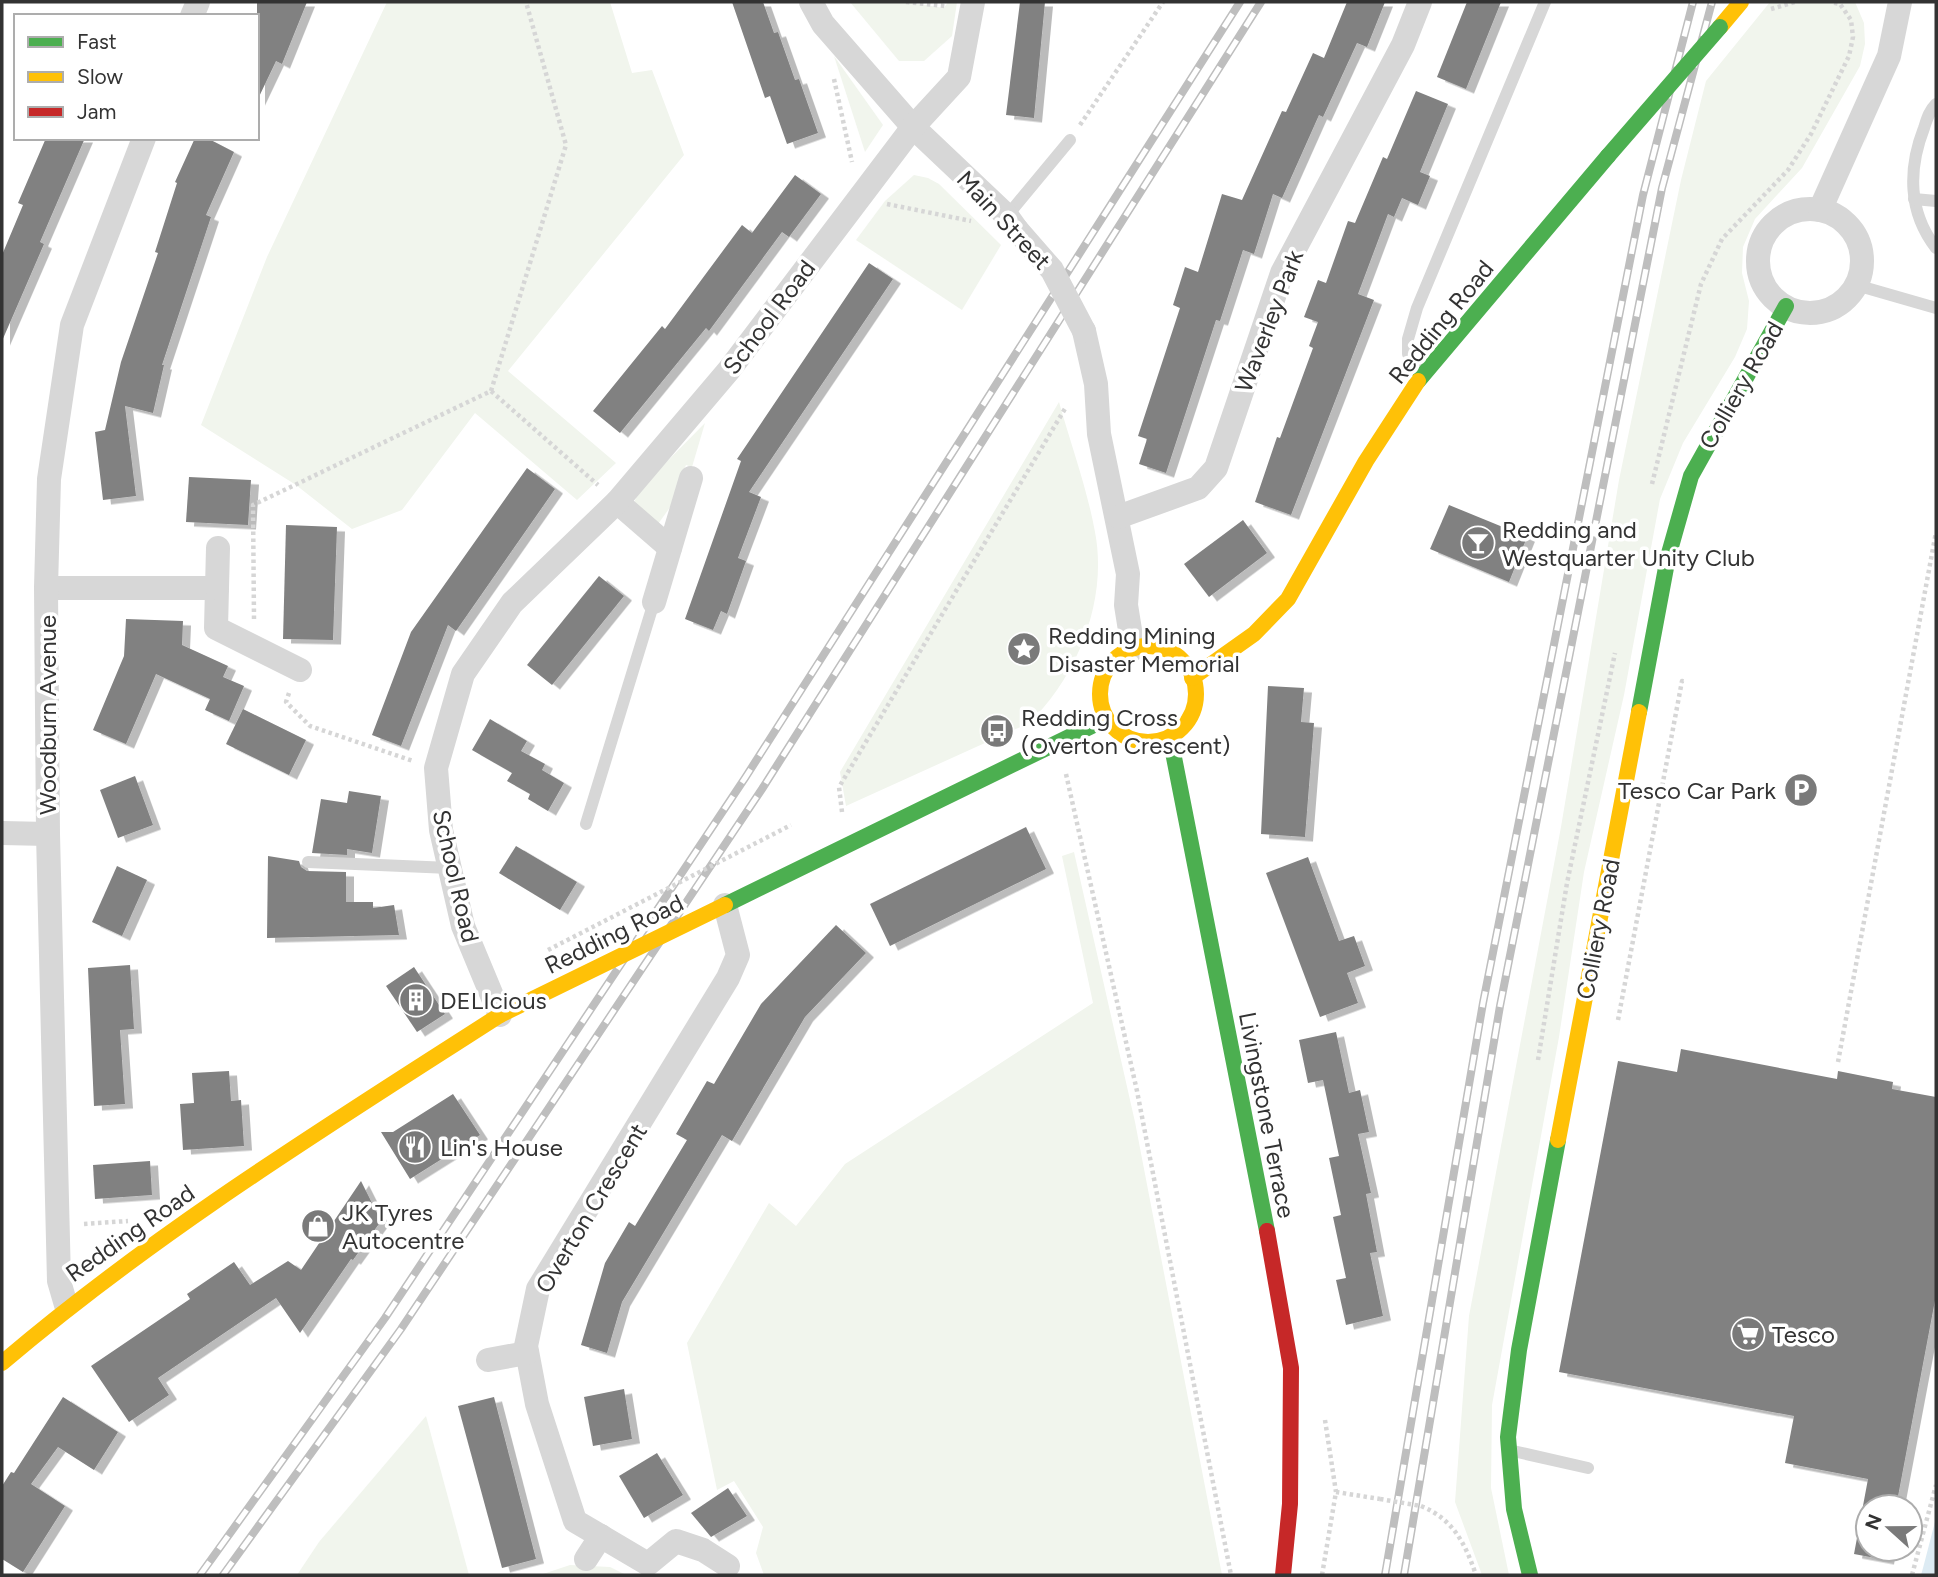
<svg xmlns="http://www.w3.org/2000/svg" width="1938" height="1577" font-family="Figtree,sans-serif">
	<defs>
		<filter id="shadow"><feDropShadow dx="8" dy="4.5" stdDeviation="0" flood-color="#0004"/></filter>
	</defs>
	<rect width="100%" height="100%" fill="#fff"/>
	<g fill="#f1f5ed">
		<path d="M387,2H610L632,73L652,70L684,155L508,371L616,463L577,500L475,413L402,510L352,529L296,485L201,425L267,257Z"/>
		<path d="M850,2H906L944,8L948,2H957L952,36L924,61H899Z"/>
		<path d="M1770,2H1855L1864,23L1865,44L1860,66L1802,168L1755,219L1743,247L1742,273L1749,301L1747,329L1735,357L1683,443L1660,499L1624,695L1584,872L1559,1037L1492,1405L1491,1488L1509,1575H1482L1455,1502L1469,1316L1561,827L1619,480L1681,180L1706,81Z"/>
		<path d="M834,56L883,125L865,152Z"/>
		<path d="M914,175L928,178L939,184L1001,245L962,310L856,240L885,201Z"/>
		<path d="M1059,402C1071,445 1087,488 1095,532C1108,599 1078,676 1029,723L846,806L840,772Z"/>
		<path d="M705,423L692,467L686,465L676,488L681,492L658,524L634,503L639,490Z"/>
		<path d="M1074,852L1135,1122L1222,1575H764L756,1553L763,1527L734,1481L717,1490L687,1343L769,1203L796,1226L845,1164L1093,1003L1062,856Z"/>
		<path d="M426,1416L469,1575H297L319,1542Z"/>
		<path d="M570,1565L610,1567L626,1575H540Z"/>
	</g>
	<path fill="#ddebf3" d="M1936,1518V1575H1921L1923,1568Z"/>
	<g fill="#818181" filter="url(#shadow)">
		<path d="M257,2H307L282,64L276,61L257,101Z"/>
		<path d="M732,2H763L774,33L778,32L795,80L799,79L818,133L787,144L770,96L765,98Z"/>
		<path d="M1020,2H1045L1034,118L1006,115Z"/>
		<path d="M1347,2H1385L1367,47L1357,43L1323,117L1319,115L1282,198L1273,194L1254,254L1243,250L1220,321L1216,320L1166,473L1139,464L1147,439L1138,436L1180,308L1173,305L1185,267L1198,272L1222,194L1242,200L1282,111L1286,112L1313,53L1324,58Z"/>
		<path d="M1467,2H1501L1466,89L1437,77Z"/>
		<path d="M1416,91L1448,104L1420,172L1430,176L1418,205L1402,198L1394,217L1388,214L1358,294L1374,300L1291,515L1255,502L1277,437L1280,438L1313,348L1309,346L1318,322L1304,317L1318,280L1326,283L1348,221L1355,223L1383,157L1387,159Z"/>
		<path d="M46,138H85L40,242L44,244L2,341V255L23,205L18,203Z"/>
		<path d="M195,138H207L234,152L206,215L211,217L162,365H164L153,413L125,406L136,496L103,500L95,432L105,430L121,362L158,253L155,252L177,183L175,182Z"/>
		<path d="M795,175L821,194L789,237L782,232L709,331L706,328L620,433L593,411L662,326L665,329L742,225L752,233Z"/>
		<path d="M869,263L893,279L749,492L761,497L738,558L746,561L727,614L721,611L713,630L685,619L741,461L737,459Z"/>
		<path d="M527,468L555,489L456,631L448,625L401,746L372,735L411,632Z"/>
		<path d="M189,477L251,480L248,525L186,522Z"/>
		<path d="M1449,505L1527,537L1509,582L1430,549Z"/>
		<path d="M1243,520L1267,553L1209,597L1184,564Z"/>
		<path d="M286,525L337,527L333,640L283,639Z"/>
		<path d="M599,576L624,596L552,685L527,665Z"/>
		<path d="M126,619L183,621L182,645L228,666L223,677L244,686L229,721L205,710L210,699L156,674L126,744L93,730L124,656Z"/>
		<path d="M1268,686L1304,688L1301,722L1314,723L1305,837L1261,834Z"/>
		<path d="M243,709L306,740L289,775L226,744Z"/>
		<path d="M490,719L527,741L521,751L545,764L542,770L564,783L548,811L528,799L530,794L507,781L512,773L472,750Z"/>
		<path d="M135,776L153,825L118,838L100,790Z"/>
		<path d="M349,791L381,796L372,853L347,849V855L312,853L321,799L347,803Z"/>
		<path d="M1026,827L1046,869L890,946L870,904Z"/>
		<path d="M516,846L577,882L560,910L499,873Z"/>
		<path d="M268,856L299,861L301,867L307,871L346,872V902H373V908L394,905L399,935L267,938Z"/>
		<path d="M1308,857L1339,941L1354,936L1365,966L1347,973L1358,1003L1320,1017L1266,873Z"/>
		<path d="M117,866L147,880L122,936L92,922Z"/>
		<path d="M836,925L866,953L805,1017L732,1141L722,1135L622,1302L607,1353L581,1345L605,1263L629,1222L635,1226L687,1140L676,1134L707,1081L714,1084L761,1004Z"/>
		<path d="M130,965L134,1029L120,1030L125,1104L94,1106L88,968Z"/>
		<path d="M414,967L445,1014L417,1032L386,986Z"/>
		<path d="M1336,1032L1349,1093L1360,1090L1369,1132L1358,1134L1371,1193L1366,1194L1377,1252L1370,1253L1383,1316L1346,1325L1336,1280L1346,1278L1333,1217L1341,1215L1329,1158L1339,1156L1323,1080L1308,1083L1299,1040Z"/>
		<path d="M1681,1049L1837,1079L1838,1071L1893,1082L1892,1089L1936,1097V1295L1896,1507H1868V1549H1888L1886,1560L1854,1554L1868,1479L1785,1463L1794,1416L1559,1372L1618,1061L1677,1072Z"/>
		<path d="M229,1071L231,1101L241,1100L244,1146L183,1150L180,1104L194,1103L192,1073Z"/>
		<path d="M453,1094L480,1135L410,1179L381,1132H393Z"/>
		<path d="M150,1161L152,1195L95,1199L93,1165Z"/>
		<path d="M361,1181L381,1221L353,1260L351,1259L300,1333L276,1298L158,1378L169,1395L129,1422L91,1366L190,1299L187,1294L234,1262L250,1285L288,1261L301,1270Z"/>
		<path d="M624,1389L632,1439L593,1446L584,1397Z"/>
		<path d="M63,1397L118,1432L94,1470L58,1447L31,1484L65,1506L23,1572L2,1559V1486L11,1472L14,1473Z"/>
		<path d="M494,1397L536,1559L502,1568L458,1406Z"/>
		<path d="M657,1453L683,1495L644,1518L619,1476Z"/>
		<path d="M728,1488L747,1516L711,1537L691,1513Z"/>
	</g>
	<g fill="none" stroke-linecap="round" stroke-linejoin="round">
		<g stroke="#d6d6d6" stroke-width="4.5" stroke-dasharray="3.5 3.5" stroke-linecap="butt">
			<path d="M906,2L945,6"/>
			<path d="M1771,9L1795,2"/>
			<path d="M834,79L852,162"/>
			<path d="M1080,125L1163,2"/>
			<path d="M887,204L971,221"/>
			<path d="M491,391L566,145L526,2"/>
			<path d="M1652,484L1701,284L1722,239L1788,170L1811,134L1849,56L1853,37L1851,20L1840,4L1831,2"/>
			<path d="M254,619L253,505L491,391L598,485"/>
			<path d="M289,693L286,702L310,726L413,761"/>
			<path d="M1066,774L1137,1091L1231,1575"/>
			<path d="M842,812L839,787L1066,407"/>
			<path d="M1618,1020L1682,681L1686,682"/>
			<path d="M1538,1060L1567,883L1615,653"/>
			<path d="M1838,1062L1936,532"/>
			<path d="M84,1224L128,1221"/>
			<path d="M1325,1420L1336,1492"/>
			<path d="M1421,1506C1453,1519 1465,1543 1476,1575"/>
			<path d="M1322,1575L1336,1492L1380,1499"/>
			<path d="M1912,1575L1936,1485"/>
		</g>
		<g stroke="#d7d7d7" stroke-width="12">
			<path d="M1936,104C1929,111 1927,119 1924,128C1908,169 1908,212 1936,248"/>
			<path d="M1914,199L1936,201"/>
			<path d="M1007,216L1070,140"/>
			<path d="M1856,285L1936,308"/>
			<path d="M1422,370L1408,354V339L1417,308L1545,2"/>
			<path d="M586,824L654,602"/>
			<path d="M308,862L450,868"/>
			<path d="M1513,1451L1588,1468"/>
		</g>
		<g stroke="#d7d7d7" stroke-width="24">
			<path d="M811,2L823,24L913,127L1007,216L1017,230"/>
			<path d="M192,16L198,2"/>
			<circle cx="1810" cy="261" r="52"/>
			<path d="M1820,210L1889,56L1900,2"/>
			<path d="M1084,331L1096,384L1099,434L1128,574L1126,605L1133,649"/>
			<path d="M617,502L670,548"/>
			<path d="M1118,517L1198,488L1216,468L1282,273L1403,45L1420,2"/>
			<path d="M46,588H217L216,628L300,670"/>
			<path d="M217,588L218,548"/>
			<path d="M654,602L691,478"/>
			<path d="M2,833L48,834"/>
			<path d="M725,905L738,955L728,978L538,1289L526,1346L537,1404L575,1521L648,1564L676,1541L703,1550L728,1566"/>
			<path d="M500,1015L463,926L441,830L436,768L463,674L512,603L617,502L729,370L913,127L959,77L973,2"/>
			<path d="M66,1305L59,1281L48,834L46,588L49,479L72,325L144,138"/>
			<path d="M488,1360L527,1353"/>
			<path d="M586,1559L601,1536"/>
		</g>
		<g stroke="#4caf50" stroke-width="16">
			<path d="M1418,381L1608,156"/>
			<path d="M1639,712L1668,557L1691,476L1786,306"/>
			<path d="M1170,737L1267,1231"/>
			<path d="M725,905L1106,719"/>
			<path d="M1530,1575L1514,1509L1508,1437L1519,1350L1558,1140"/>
		</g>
		<g stroke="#ffc107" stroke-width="16">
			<path d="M1720,27L1741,2"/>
			<circle cx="1148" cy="694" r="48"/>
			<path d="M1192,678L1254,634L1288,599L1366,461L1418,381"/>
			<path d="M1558,1140L1639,712"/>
			<path d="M2,1363C157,1231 329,1125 500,1015"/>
		</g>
		<path stroke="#c62828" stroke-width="16" d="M1267,1231L1291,1368L1290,1504L1283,1575"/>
		<g stroke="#bebebe" stroke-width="8">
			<g id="rail">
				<path d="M200,1575L385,1318L745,778L1240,2"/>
				<path d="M223,1575L401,1329L762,789L1261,2"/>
				<path d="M1385,1575L1483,1003L1643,195L1693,2"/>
				<path d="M1404,1575L1500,1006L1662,188L1712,2"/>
			</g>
		</g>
		<use href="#rail" stroke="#fff" stroke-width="5" stroke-dasharray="16" stroke-linecap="butt"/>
		<g stroke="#d6d6d6" stroke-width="4.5" stroke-dasharray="3.5 3.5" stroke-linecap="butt">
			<path d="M548,950L791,825"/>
			<path d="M1380,1499L1421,1506"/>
		</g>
		<path stroke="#d7d7d7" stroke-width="24" d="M1017,230L1052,270L1084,331"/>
		<path stroke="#4caf50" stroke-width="16" d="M1608,156L1720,27"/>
		<path stroke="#ffc107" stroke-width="16" d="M500,1015L725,905"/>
	</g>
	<defs>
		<g id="bar-disc" transform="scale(1.75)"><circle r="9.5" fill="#7a7a7a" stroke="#fff"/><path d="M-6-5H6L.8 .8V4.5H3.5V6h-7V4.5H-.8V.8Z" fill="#fff"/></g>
		<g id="sight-disc" transform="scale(1.75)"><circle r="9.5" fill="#7a7a7a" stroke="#fff"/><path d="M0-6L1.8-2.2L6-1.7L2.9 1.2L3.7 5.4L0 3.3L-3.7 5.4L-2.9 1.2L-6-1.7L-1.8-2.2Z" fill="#fff"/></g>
		<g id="bus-disc" transform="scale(1.75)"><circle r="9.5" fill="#7a7a7a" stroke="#fff"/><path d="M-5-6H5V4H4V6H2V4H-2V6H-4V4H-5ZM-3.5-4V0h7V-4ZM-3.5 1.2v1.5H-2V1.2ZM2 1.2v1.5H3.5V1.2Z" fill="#fff"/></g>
		<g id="parking-disc" transform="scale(1.75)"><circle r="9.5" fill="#7a7a7a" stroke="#fff"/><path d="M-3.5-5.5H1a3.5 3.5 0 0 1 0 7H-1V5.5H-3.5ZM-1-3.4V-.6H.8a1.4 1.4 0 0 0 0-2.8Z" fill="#fff"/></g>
		<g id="building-disc" transform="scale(1.75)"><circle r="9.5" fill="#7a7a7a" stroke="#fff"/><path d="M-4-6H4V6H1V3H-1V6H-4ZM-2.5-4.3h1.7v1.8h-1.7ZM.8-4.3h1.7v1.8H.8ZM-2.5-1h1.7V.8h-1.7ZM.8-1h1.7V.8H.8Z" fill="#fff"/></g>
		<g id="restaurant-disc" transform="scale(1.75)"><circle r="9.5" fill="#7a7a7a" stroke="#fff"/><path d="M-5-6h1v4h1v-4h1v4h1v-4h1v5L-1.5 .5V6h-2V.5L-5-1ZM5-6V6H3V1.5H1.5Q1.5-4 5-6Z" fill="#fff"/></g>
		<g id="shop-disc" transform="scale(1.75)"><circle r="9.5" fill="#7a7a7a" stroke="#fff"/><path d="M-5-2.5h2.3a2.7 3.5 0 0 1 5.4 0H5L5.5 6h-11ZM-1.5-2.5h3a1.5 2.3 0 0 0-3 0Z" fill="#fff"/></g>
		<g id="supermarket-disc" transform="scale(1.75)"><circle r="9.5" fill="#7a7a7a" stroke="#fff"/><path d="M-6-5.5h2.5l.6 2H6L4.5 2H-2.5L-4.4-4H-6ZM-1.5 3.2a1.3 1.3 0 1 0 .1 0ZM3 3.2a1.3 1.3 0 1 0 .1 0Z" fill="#fff"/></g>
	</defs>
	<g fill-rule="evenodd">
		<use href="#bar-disc" x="1478" y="543"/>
		<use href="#sight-disc" x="1024" y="649"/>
		<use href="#bus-disc" x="997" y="731"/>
		<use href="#parking-disc" x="1801" y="790"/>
		<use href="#building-disc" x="416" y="1000"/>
		<use href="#restaurant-disc" x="415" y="1147"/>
		<use href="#shop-disc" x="318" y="1226"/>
		<use href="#supermarket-disc" x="1748" y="1334"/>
	</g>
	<g text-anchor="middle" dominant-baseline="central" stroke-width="7" stroke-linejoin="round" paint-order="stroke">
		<g font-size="24" fill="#333" stroke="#fff">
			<text transform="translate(1004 220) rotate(47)">Main Street</text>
			<text transform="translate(769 317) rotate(-53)">School Road</text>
			<text transform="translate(1269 321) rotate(-69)">Waverley Park</text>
			<text transform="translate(1441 322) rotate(-51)">Redding Road</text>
			<text transform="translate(1741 385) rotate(-60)">Colliery Road</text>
			<text transform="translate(47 715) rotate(-90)">Woodburn Avenue</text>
			<text transform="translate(456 876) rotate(77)">School Road</text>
			<text transform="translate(1598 929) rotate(-79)">Colliery Road</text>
			<text transform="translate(614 934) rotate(-26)">Redding Road</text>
			<text transform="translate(1267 1115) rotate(79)">Livingstone Terrace</text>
			<text transform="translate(591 1208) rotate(-59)">Overton Crescent</text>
			<text transform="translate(130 1233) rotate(-35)">Redding Road</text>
		</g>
		<g font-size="24" fill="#333" stroke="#fff" text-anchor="start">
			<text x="1502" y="529">Redding and<tspan x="1502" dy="28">Westquarter Unity Club</tspan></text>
			<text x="1048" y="635">Redding Mining<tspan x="1048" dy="28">Disaster Memorial</tspan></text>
			<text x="1021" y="717">Redding Cross<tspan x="1021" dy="28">(Overton Crescent)</tspan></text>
			<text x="1776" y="790" text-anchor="end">Tesco Car Park</text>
			<text x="440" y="1000">DELIcious</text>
			<text x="440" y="1147">Lin's House</text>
			<text x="342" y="1212">JK Tyres<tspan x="342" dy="28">Autocentre</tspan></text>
			<text x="1772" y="1334">Tesco</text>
		</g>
	</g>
	<rect width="1938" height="1577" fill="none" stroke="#333333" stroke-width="7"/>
	<rect x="14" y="14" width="245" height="126" fill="#ffffff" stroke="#adadad" stroke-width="2"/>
	<rect x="28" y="37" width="35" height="10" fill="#4caf50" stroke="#adadad" stroke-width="2"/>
	<text x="77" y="49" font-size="21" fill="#333333">Fast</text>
	<rect x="28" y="72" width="35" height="10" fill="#ffc107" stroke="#adadad" stroke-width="2"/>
	<text x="77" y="84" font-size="21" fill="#333333">Slow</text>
	<rect x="28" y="107" width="35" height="10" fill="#c62828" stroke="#adadad" stroke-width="2"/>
	<text x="77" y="119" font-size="21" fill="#333333">Jam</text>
	<g transform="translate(1889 1528) rotate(291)"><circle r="33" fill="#ffffff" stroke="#adadad" stroke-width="2"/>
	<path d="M0-5L12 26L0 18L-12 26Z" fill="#7a7a7a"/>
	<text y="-10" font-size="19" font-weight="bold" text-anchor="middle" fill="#333333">N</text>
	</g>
</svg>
